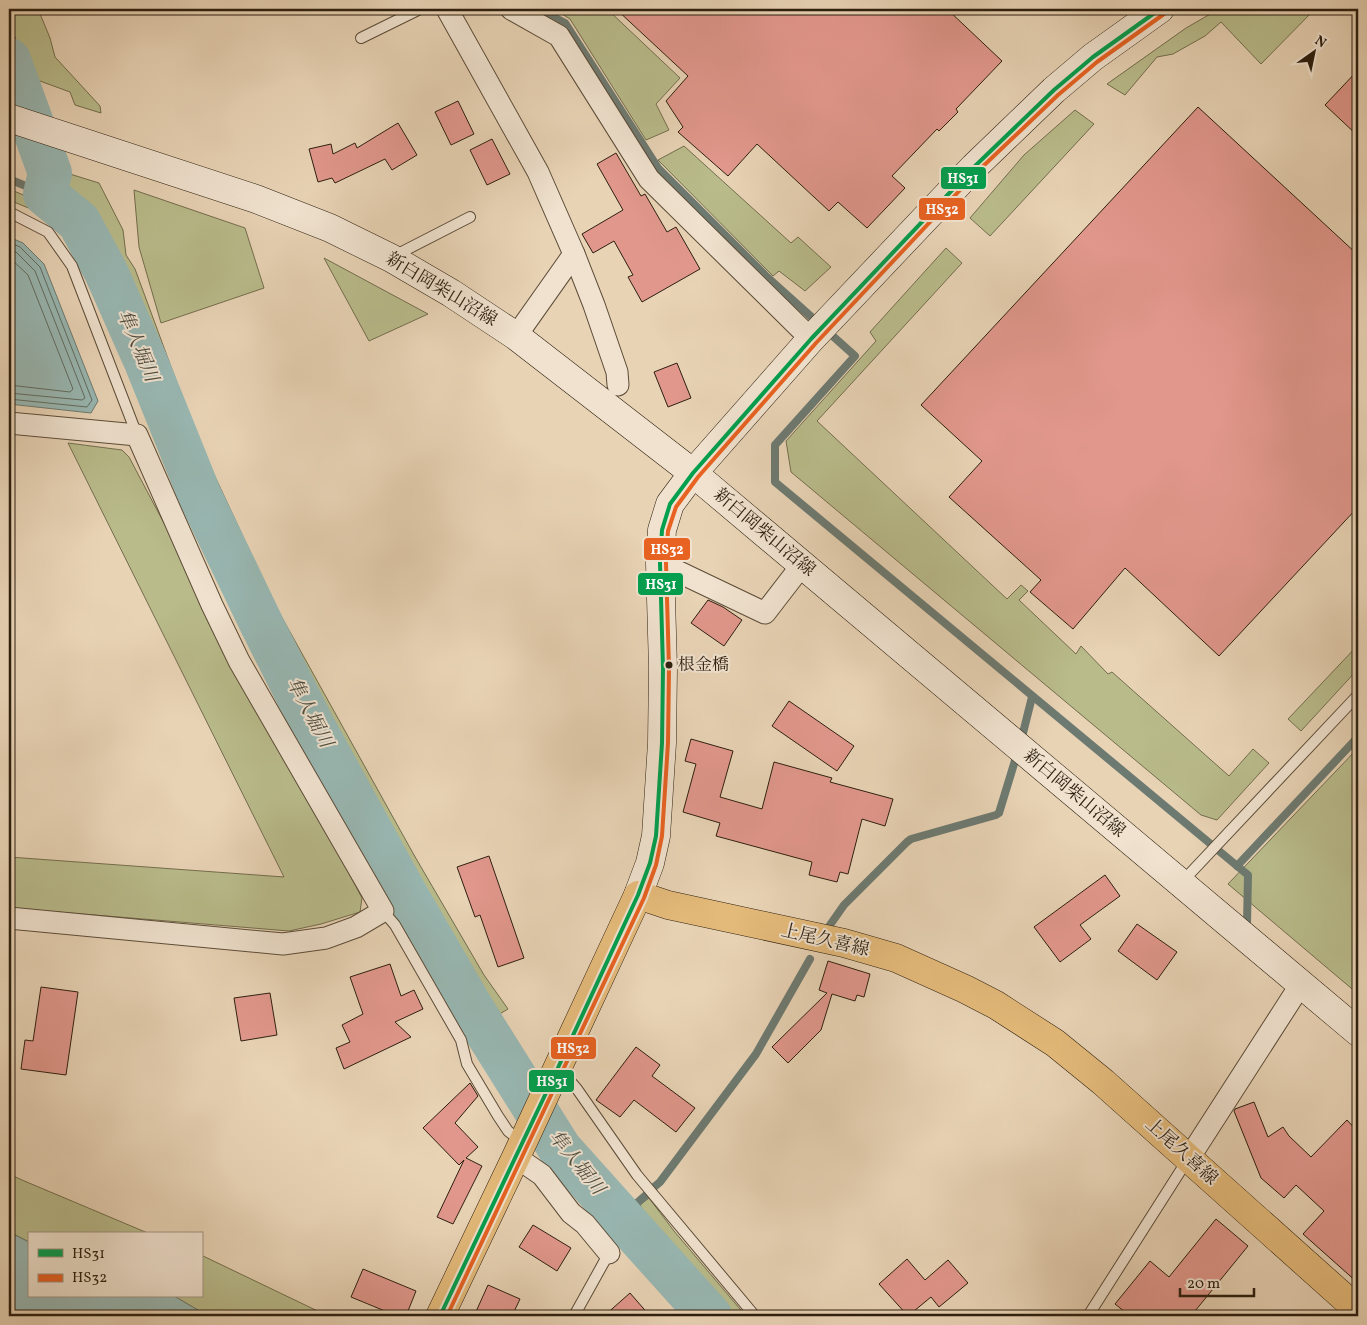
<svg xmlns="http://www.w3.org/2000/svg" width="1367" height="1325" font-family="Vollkorn,'Noto Serif JP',serif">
	<rect width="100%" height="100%" fill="#e8d3b5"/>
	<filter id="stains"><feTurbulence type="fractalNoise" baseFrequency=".004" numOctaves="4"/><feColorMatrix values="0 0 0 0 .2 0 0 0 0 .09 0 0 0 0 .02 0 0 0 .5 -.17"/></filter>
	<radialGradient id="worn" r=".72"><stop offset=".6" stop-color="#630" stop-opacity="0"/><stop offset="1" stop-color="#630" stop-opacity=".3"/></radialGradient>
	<g fill="#b9bb8b" stroke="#736d4d">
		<path d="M9,9H38L50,38L55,57L100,106L101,113L75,105L70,92L29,77L9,20Z"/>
		<path d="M554,9H607L680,78L656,104L669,130L646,140L570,19Z"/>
		<path d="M1219,9H1315L1261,64L1221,22L1205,36L1173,54L1157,57L1125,95L1107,84L1186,28Z"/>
		<path d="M1075,110L1094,124L990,236L970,218L1024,155Z"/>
		<path d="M684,146L791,243L798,237L831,267L805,291L779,271L773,276L658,160Z"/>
		<path d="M57,170L99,183L123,230L126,255L135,269L198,440L275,605L414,855L484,975L508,1009L498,1015L320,720L277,642L250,588L223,522L206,485L179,413L164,370L141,324L121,268L85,212L58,195Z"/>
		<path d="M9,189L57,209L77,227L135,348L195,501L233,590L299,717L479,1026L469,1035L257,662L163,458L81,254L66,232L31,209L9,200Z"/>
		<path d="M134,190L245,228L264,288L161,323L139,247Z"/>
		<path d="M946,248L962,263L817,421L1007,599L1021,585L1028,591L1019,600L1076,654L1081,646L1108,674L1112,672L1229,776L1253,749L1269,763L1217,820L1201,815L791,472L786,441L876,341L870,332Z"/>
		<path d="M324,258L428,314L369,341Z"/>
		<path d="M68,443L122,450L129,457L362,898L360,912L321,924L289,931L9,908V857L284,877Z"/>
		<path d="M1358,645V669L1301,731L1288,719Z"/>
		<path d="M1358,748V994L1228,884Z"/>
		<path d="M9,1174L22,1180L150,1234H29V1242L9,1232Z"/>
		<path d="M649,1198L674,1231L746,1316H731L645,1214L640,1205Z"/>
		<path d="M201,1255L328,1316H208L174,1296H201Z"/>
	</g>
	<g fill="#98b7b2" stroke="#6d7a71">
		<path d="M9,237L23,243L44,264L98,401L91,413L9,404Z"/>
		<path d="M9,1232L29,1242V1296H174L208,1316H9Z"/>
	</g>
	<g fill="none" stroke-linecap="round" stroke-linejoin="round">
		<g stroke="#626b60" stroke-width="1">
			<path d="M9,242L20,247L40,267L92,400L87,407L9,399"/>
			<path d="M9,249L16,252L35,271L85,398L82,400L9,393"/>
			<path d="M9,257L28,275L73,389L70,392L9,385"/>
		</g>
		<g stroke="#6d7a71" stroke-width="8">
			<path d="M538,9L565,23L658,168L767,277L855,356L775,445V482L1248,875L1247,924"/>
			<path d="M9,179L45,194"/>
			<path d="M1021,741L1032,697"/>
			<path d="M1237,866L1358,737"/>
			<path d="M830,925L844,905L907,842L911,839L996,815L999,813L1017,754"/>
			<path d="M653,1188L660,1182L756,1054L810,959"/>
			<path d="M621,1217L646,1195"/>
		</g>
		<path stroke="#98b7b2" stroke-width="44" d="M9,60L50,173L45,194L79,222L106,272L146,362L200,496L261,623L312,724L405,893L471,1007L560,1149L710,1316"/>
	</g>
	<g fill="#e1978c" stroke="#2d1f0f">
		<path d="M616,9H947L1002,61L956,109L958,112L939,131L937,129L892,176L905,188L867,228L838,202L829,211L757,144L728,176L678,132L683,127L666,101L688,76Z"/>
		<path d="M1358,70V136L1325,105Z"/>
		<path d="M458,101L474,134L451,145L435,112Z"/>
		<path d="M1198,107L1358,255V507L1219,656L1125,568L1073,629L1030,592L1041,580L949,497L982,461L921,405Z"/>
		<path d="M398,123L417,155L392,170L385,159L335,183L332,178L318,182L309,149L331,144L333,154L355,143L357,148Z"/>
		<path d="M492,139L510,174L487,185L470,150Z"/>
		<path d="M616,153L641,196L645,194L667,232L676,227L700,269L642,302L628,277L633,275L614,241L593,253L582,234L623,210L597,164Z"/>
		<path d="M677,363L691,398L668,407L654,372Z"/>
		<path d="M708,600L723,607L742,620L724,646L691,623Z"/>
		<path d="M789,701L854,746L837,771L772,726Z"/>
		<path d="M691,739L733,751L720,797L762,809L774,762L832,778L830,782L893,799L885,826L862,819L848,874L840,872L837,882L809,875L812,862L716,836L720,823L683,812L696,764L685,761Z"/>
		<path d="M489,856L524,958L498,967L480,915L475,917L457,867Z"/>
		<path d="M1105,875L1120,896L1080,925L1091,939L1060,962L1034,927Z"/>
		<path d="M1137,924L1177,952L1157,980L1118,951Z"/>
		<path d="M828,961L870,974L864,997L857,995L855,1001L832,994L821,1030L788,1063L772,1047L827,993L819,990Z"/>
		<path d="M390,964L401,996L414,990L423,1009L395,1022L411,1037L344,1069L336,1048L350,1042L342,1025L363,1014L350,977Z"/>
		<path d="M41,987L78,992L66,1075L21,1069L25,1040L33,1041Z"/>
		<path d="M270,993L277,1035L241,1041L234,998Z"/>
		<path d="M636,1047L660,1065L652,1076L695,1108L676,1132L634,1100L620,1117L596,1100Z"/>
		<path d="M470,1083L478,1096L455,1123L478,1147L466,1158L482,1166L453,1224L437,1217L464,1160L459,1165L423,1128Z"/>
		<path d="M1254,1102L1268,1137L1283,1127L1289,1136L1311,1157L1347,1120L1358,1132V1283L1303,1234L1324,1211L1296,1185L1284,1198L1261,1178L1234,1111L1235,1109Z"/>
		<path d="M1216,1219L1248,1246L1191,1316H1130L1115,1304L1150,1261L1169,1277Z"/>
		<path d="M533,1225L571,1248L557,1271L519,1247Z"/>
		<path d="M907,1259L925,1280L948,1260L968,1283L939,1307L931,1297L908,1316L879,1284Z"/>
		<path d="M363,1269L416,1291L406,1316H397L351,1297Z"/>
		<path d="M488,1285L520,1299L512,1316H474Z"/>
		<path d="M630,1293L650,1316H604Z"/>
	</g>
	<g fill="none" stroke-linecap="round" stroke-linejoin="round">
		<g stroke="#5c4c38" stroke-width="12">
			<g id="lane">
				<path d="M361,38L420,9"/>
				<path d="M9,212L48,232L72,266L137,435"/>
				<path d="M394,256L470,217"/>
				<path d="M1182,882L1358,695"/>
				<path d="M383,911L395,925L461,1040L467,1064L498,1116L508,1131L522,1142"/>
				<path d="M557,1072L571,1082L577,1089L637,1175L755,1316"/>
				<path d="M574,1316L609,1253"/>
				<path d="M1088,1316L1188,1159"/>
			</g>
		</g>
		<g stroke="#5c4c38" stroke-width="23">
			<g id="street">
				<path d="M447,9L538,172L574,254L594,305L617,372L618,385"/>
				<path d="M511,9L559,36L649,179L811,339"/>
				<path d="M516,336L574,254"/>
				<path d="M9,423L137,435L212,605L239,661L383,911L356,927L326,938L283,944L9,918"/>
				<path d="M660,563L765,613L802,565"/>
				<path d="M516,1157L542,1175L571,1213L585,1224L609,1253"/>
				<path d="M1189,1158L1301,984"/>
			</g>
		</g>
		<g stroke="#2d1f0f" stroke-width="29">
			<g id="secondary">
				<path d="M9,118L256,199L330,228L391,258L451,293L516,336L693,473L1358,1032"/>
				<path d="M638,895L650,863L656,836L662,743L663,668L660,563L662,530L670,504L693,473L811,339L974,167L1054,90L1093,57L1160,9"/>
			</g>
		</g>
		<g stroke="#2d1f0f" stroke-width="29">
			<path id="primary" d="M440,1316L516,1157L638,895L668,905L844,943L896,958L965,989L996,1005L1055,1043L1103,1082L1358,1310"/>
		</g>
		<use href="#lane" stroke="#f0e2cf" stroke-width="10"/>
		<use href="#street" stroke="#f0e2cf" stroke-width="21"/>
		<use href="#secondary" stroke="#f0e2cf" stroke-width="28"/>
		<use href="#primary" stroke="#e4ba7a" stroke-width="28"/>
		<g stroke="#f0e2cf" stroke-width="8">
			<path id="bus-1" d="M440,1316L556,1072L638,895L650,863L656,836L662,743L663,668L660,563L662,530L670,504L693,473L811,339L974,167L1054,90L1093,57L1160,9"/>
		</g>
		<g stroke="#f0e2cf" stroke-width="8">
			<path id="bus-2" d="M447,1316L644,898L656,865L662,836L668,743L669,668L666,563L668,531L676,507L698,477L816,343L978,171L1058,95L1097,62L1164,14"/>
		</g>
		<use href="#bus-1" stroke="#029f4e" stroke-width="4"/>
		<use href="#bus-2" stroke="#e86221" stroke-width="4"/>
	</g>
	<circle fill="#2d1f0f" stroke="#f0e2cf" stroke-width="2" cx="669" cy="665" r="4.5"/>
	<g text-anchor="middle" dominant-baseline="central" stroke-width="4" stroke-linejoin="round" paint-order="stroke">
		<g font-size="17" fill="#2d1f0f" stroke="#f0e2cf" text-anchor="start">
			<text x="678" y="665">根金橋</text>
		</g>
		<g font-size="18" fill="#2d1f0f" stroke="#f0e2cf">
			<text transform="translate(441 290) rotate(31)">新白岡柴山沼線</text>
			<text transform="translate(764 533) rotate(40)">新白岡柴山沼線</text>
			<text transform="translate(1074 794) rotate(40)">新白岡柴山沼線</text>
			<text transform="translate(825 941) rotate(13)">上尾久喜線</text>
			<text transform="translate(1181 1152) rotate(42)">上尾久喜線</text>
		</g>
		<g font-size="19" font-style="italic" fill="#4d4d40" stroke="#f0e2cf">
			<text transform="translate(137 346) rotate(67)">隼人堀川</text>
			<text transform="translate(309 713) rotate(62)">隼人堀川</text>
			<text transform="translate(576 1163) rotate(51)">隼人堀川</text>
		</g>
	</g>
	<g stroke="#f0e2cf" stroke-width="2">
		<rect x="940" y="166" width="47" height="24" rx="5" fill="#029f4e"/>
		<rect x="918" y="197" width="48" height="24" rx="5" fill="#e86221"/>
		<rect x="643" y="537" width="48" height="24" rx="5" fill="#e86221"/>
		<rect x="637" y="572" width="47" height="24" rx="5" fill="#029f4e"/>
		<rect x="550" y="1036" width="47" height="24" rx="5" fill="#e86221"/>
		<rect x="528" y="1069" width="47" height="24" rx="5" fill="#029f4e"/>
	</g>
	<g font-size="14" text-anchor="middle" font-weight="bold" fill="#fff">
		<text x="963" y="183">HS31</text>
		<text x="942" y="214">HS32</text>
		<text x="667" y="554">HS32</text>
		<text x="661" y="589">HS31</text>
		<text x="573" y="1053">HS32</text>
		<text x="552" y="1086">HS31</text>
	</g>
	<rect width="1367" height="1325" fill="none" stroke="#e8d3b5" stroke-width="30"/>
	<rect x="10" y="10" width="1347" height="1305" fill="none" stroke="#2d1f0f" stroke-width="2.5"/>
	<rect x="15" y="15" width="1337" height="1295" fill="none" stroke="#2d1f0f"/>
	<rect x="28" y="1232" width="175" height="65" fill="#f0e2cf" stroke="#a29482"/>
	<rect x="38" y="1249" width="25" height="8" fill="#029f4e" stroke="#a29482"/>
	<text x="72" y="1258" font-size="15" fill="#2d1f0f">HS31</text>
	<rect x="38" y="1274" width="25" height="8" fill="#e86221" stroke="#a29482"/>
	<text x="72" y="1282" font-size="15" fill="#2d1f0f">HS32</text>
	<g transform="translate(1314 52) rotate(33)" stroke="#f0e2cf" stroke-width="4" paint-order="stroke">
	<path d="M0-4L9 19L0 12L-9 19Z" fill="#2d1f0f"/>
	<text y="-8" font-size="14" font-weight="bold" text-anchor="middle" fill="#2d1f0f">N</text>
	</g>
	<path d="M1180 1288v8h74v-8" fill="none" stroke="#2d1f0f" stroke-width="2.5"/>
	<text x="1187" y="1288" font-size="15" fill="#2d1f0f" stroke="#f0e2cf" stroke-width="4" paint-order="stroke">20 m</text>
	<rect width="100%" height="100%" filter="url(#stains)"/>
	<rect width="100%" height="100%" fill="url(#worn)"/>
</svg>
